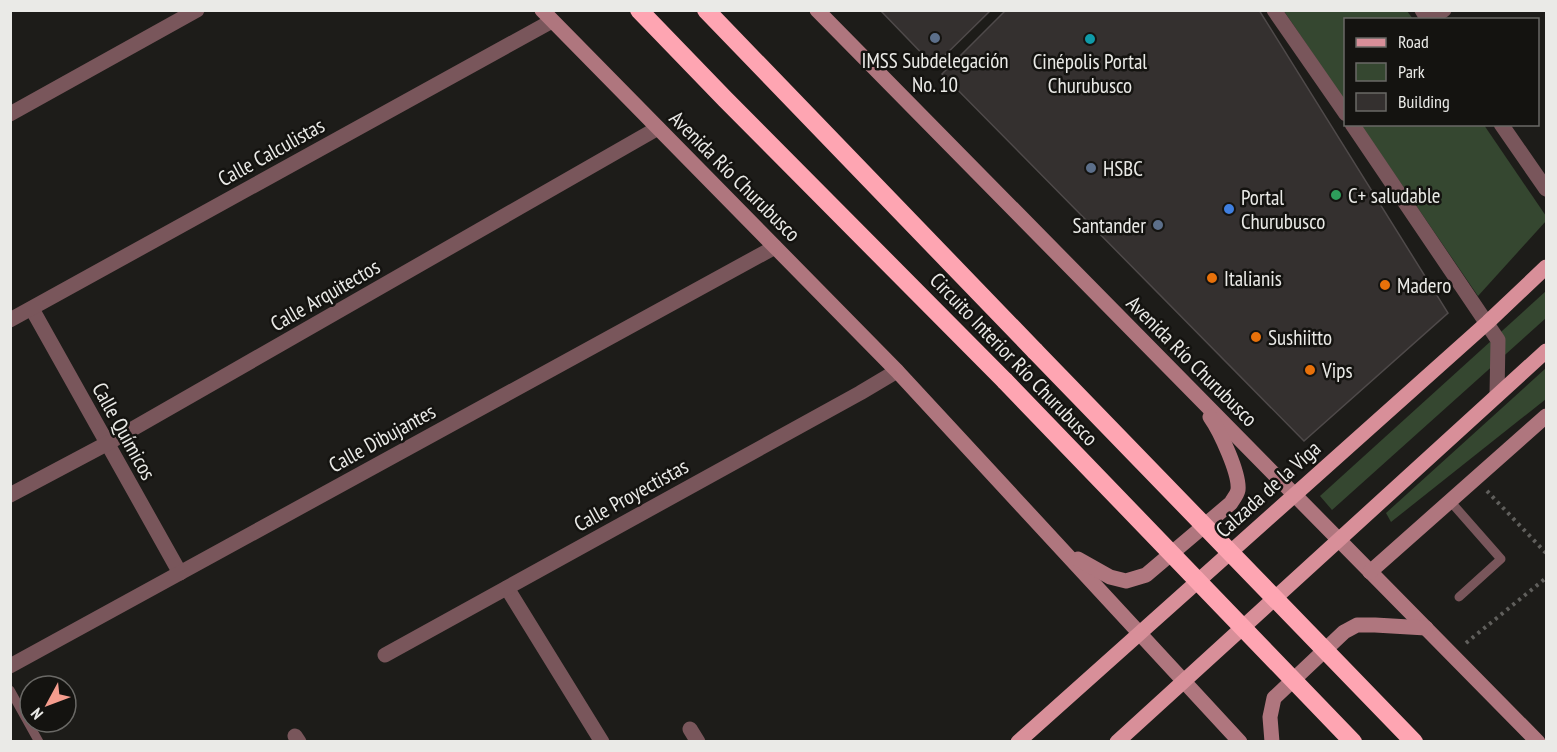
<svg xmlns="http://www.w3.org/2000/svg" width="1557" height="752" font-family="'PT Sans Narrow',sans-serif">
	<rect width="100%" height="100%" fill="#1d1c19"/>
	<g fill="#354730">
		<path d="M1284,11H1407L1413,19L1346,20L1345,101Z"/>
		<path d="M1361,125H1484L1546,216V221L1478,296Z"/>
		<path d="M1546,291V318L1332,510L1320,496Z"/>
		<path d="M1546,368V399L1391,522L1386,513Z"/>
	</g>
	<g fill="#34302f" stroke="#4f4a4a" stroke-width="1.5">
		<path d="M880,10H991L934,66Z"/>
		<path d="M1006,10H1259L1448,313L1304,441L942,74Z"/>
	</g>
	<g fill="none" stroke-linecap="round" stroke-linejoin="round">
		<g stroke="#605f5c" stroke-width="4" stroke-dasharray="3 4.5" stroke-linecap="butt">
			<path d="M1487,491L1546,553"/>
			<path d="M1466,643L1546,578"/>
		</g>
		<g stroke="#79565b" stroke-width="9">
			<path d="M1450,501L1501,559L1459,597"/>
			<path d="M10,690L39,742"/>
		</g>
		<g stroke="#79565b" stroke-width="15">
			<path d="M1274,10L1346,114"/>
			<path d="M1422,10L1428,20L1444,10"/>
			<path d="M10,114L197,10"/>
			<path d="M1352,124L1498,340L1497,395"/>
			<path d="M1501,124L1546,189"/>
			<path d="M32,309L180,573"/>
			<path d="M10,320L552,21"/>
			<path d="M10,495L108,443L658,128"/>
			<path d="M507,588L602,742"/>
			<path d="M385,655L860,393L897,371"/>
			<path d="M10,666L775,247"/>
			<path d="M690,729L698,742"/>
			<path d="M295,736L299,742"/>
		</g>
		<g stroke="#af767e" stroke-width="15">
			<path d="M542,10L897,371L1240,742"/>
			<path d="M817,10L1538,742"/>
			<path d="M1078,559L1110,577L1126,581L1146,575L1231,503C1233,499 1237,495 1238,490C1240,474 1220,431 1210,417"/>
			<path d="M1370,572L1546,416"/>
			<path d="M1272,742L1270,717L1274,698L1344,632L1357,625H1375L1426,628"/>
		</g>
		<g stroke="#d88f99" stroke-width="15">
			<path d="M1018,742L1488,322L1546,267"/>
			<path d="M1117,742L1546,351"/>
		</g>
		<g stroke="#fea5b2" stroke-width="18">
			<path d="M639,10L725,99L1005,381"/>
			<path d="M706,10L1035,351"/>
		</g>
		<g stroke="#fea5b2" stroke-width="18">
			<path d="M1035,351L1414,742"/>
			<path d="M1005,381L1353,742"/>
		</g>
	</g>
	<g fill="#5c6f8a" stroke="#141310" stroke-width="2">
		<circle cx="935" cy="38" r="6"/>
		<circle cx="1091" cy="168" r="6"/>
		<circle cx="1158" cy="225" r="6"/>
	</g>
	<circle fill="#0f9aa8" stroke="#141310" stroke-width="2" cx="1090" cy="39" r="6"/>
	<circle fill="#2e9e5b" stroke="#141310" stroke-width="2" cx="1336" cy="195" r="6"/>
	<circle fill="#3f7fe0" stroke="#141310" stroke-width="2" cx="1229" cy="209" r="6"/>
	<g fill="#e8710a" stroke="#141310" stroke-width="2">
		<circle cx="1212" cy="278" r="6"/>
		<circle cx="1385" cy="285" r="6"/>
		<circle cx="1256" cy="337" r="6"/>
		<circle cx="1310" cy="370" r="6"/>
	</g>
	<g text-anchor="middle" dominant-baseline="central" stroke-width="5" stroke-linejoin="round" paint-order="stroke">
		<g font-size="21" fill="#eaeae7" stroke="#141310" text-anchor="start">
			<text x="935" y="60" text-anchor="middle">IMSS Subdelegación<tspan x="935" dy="24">No. 10</tspan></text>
			<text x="1090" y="61" text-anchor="middle">Cinépolis Portal<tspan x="1090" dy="24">Churubusco</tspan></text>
			<text x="1103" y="168">HSBC</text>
			<text x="1348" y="195">C+ saludable</text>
			<text x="1241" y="197">Portal<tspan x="1241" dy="24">Churubusco</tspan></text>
			<text x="1146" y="225" text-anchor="end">Santander</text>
			<text x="1224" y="278">Italianis</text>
			<text x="1397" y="285">Madero</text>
			<text x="1268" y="337">Sushiitto</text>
			<text x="1322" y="370">Vips</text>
		</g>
		<g font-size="21" fill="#eaeae7" stroke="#141310">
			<text transform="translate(271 152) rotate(-29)">Calle Calculistas</text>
			<text transform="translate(735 176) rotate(45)">Avenida Río Churubusco</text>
			<text transform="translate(325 295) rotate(-30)">Calle Arquitectos</text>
			<text transform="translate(1014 359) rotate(46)">Circuito Interior Río Churubusco</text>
			<text transform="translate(1192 361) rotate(45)">Avenida Río Churubusco</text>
			<text transform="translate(124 431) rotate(61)">Calle Químicos</text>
			<text transform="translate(382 438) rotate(-29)">Calle Dibujantes</text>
			<text transform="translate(1268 489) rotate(-42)">Calzada de la Viga</text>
			<text transform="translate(631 495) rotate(-29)">Calle Proyectistas</text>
		</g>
	</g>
	<rect width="1557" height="752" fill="none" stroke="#eaeae7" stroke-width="24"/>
	<rect x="1344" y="18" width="195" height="108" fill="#141310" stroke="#6a6966" stroke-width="1.5"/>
	<rect x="1356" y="38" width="30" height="9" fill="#d88f99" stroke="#6a6966" stroke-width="1.5"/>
	<text x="1398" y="48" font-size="18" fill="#eaeae7">Road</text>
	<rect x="1356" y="63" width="30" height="18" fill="#354730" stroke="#6a6966" stroke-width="1.5"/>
	<text x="1398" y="78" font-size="18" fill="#eaeae7">Park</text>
	<rect x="1356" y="93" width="30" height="18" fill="#34302f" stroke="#6a6966" stroke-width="1.5"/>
	<text x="1398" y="108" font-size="18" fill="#eaeae7">Building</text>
	<g transform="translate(48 704) rotate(229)"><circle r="28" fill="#141310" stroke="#6a6966" stroke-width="1.5"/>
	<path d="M0-4.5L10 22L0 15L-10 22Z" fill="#f59d8e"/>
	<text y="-9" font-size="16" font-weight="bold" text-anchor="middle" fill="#eaeae7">N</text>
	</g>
</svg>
